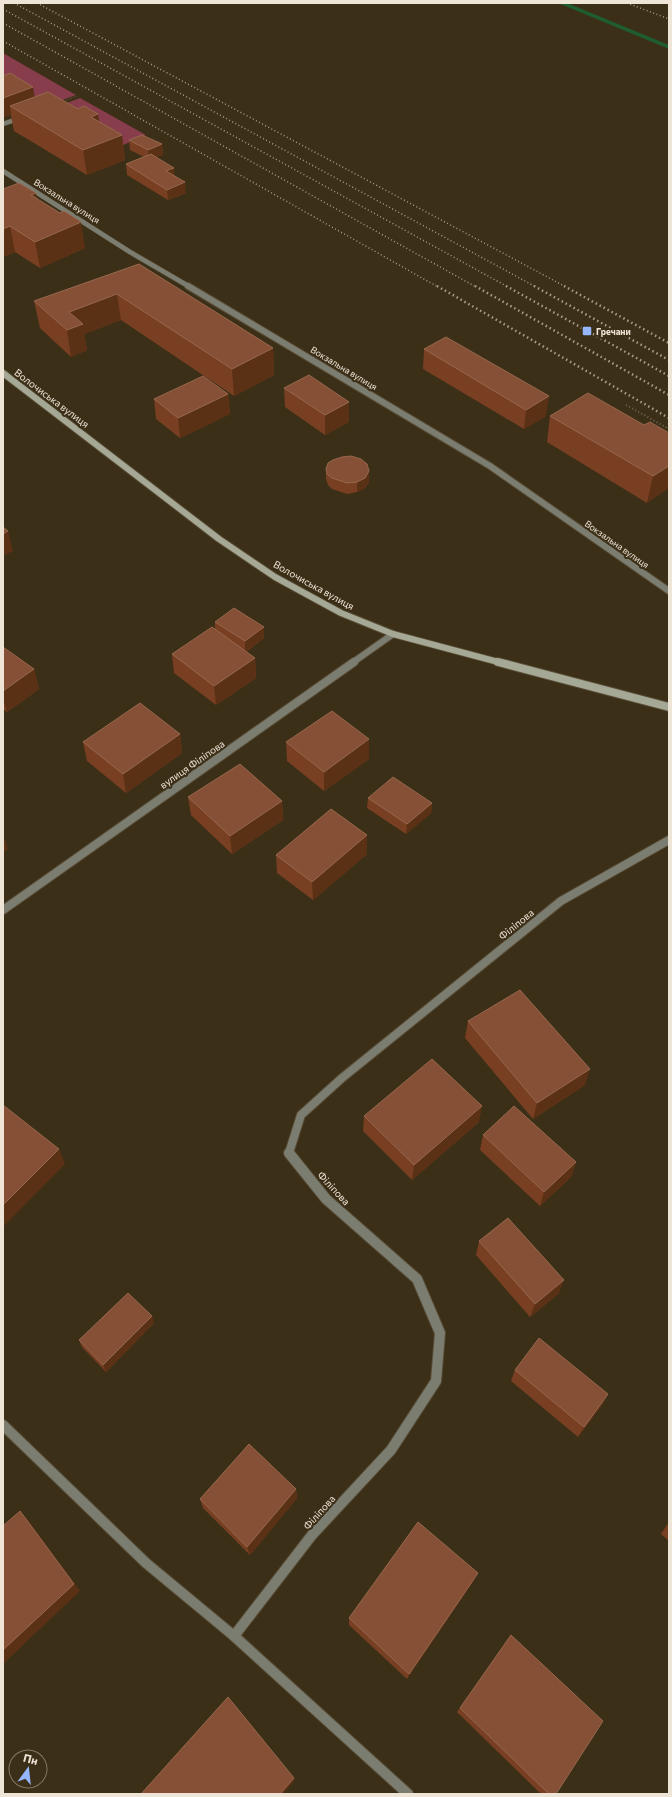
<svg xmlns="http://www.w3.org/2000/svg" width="672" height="1797" font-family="Commissioner,sans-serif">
	<rect width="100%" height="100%" fill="#3c2f17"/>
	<g fill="#873d4c">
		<path d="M3,53L76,95L49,105L3,79Z"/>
		<path d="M80,98L146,135L121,146L56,107Z"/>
	</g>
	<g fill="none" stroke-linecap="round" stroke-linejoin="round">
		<path fill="#1f5d30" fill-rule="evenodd" d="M558,3H567L669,45V49Z"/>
		<g stroke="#584c36" stroke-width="5.5">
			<g id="service-far1">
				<path d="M3,124L23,117"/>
				<path d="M3,171L130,252L190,287"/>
			</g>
		</g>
		<g stroke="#584c36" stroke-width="8">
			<path id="service" d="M188,286L490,466L669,591"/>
		</g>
		<g stroke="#584c36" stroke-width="8">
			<path id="minor-far2" d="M352,663L393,634"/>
		</g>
		<g stroke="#584c36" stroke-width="10">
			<g id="minor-far1">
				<path d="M3,910L354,662"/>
				<path d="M290,1154L289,1153L301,1115L342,1078L561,901L669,840"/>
			</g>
		</g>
		<g stroke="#584c36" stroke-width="12">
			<g id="minor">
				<path d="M3,1425L146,1563L234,1636L408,1794"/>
				<path d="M234,1636L312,1535L391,1450L436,1381L440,1333L417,1279L326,1199L289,1153"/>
			</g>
		</g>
		<g stroke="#584c36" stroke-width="8">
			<path id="secondary-far1" d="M3,373L219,539L275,577L341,613L393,634L502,663"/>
		</g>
		<g stroke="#584c36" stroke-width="10">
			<path id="secondary" d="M498,662L669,707"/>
		</g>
		<path stroke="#736752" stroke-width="1.5" stroke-dasharray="0.5 1.5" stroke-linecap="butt" d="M62,102L77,96"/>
		<path stroke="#736752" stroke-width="2" stroke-dasharray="1 2.5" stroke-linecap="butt" d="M626,405L669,429"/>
		<use href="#service-far1" stroke="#7b7d70" stroke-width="4.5"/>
		<use href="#service" stroke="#7b7d70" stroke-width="6"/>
		<use href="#minor-far2" stroke="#7b7d70" stroke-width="6"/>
		<use href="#minor-far1" stroke="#7b7d70" stroke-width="8"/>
		<use href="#minor" stroke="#7b7d70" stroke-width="10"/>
		<use href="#secondary-far1" stroke="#a4a894" stroke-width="6"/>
		<use href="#secondary" stroke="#a4a894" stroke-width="8"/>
		<g stroke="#a79c8a" stroke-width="1.5" stroke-dasharray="1 2.5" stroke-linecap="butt">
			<path d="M14,3L536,287"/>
			<path d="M37,3L566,287"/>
			<path d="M627,3L669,19"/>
			<path d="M3,9L508,287"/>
			<path d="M3,23L476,287"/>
			<path d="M3,41L438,287"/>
		</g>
		<g stroke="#a79c8a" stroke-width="2.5" stroke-dasharray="1.5 3" stroke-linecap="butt">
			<path d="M437,286L669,418"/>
			<path d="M475,286L669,395"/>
			<path d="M506,286L669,376"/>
			<path d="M534,286L669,360"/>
			<path d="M564,286L669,343"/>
		</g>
	</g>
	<g fill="#793f22">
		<path d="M3,76L35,96L98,114L99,122L122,135L125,160L87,175L14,131Z"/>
		<path d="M129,140L162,144L163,155L156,157L175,176L186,193L168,200L127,175L126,164L144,157L130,150Z"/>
		<path d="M3,189L37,199L85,248L40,268L15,252L3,257Z"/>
		<path d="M139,264L273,348L274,375L234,396L121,320L84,334L87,350L71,357L40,328L34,301Z"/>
		<path d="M424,349L546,416L524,429L423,369Z"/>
		<path d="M284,388L349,402V422L325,435L285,407Z"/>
		<path d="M228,394L230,414L180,438L156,419L154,399Z"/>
		<path d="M550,416L644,425L669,433L647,503L547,442Z"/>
		<path d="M326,469L369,482L365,488L357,492L347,494L332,489L328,485L326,479Z"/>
		<path d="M215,622L264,638L246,652L255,658L256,678L216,705L174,673L172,654L215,629Z"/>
		<path d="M3,647L34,669L39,689L7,712L3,709Z"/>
		<path d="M180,734L182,753L126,793L87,761L83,742Z"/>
		<path d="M369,739V759L324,791L287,761L286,742Z"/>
		<path d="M188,797L282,801L283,820L232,854L191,815Z"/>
		<path d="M368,798L432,803L431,813L406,834L367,808Z"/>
		<path d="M367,835V854L313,900L277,873L276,855Z"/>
		<path d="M468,1021L585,1085L533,1119L465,1038Z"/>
		<path d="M364,1116L479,1122L412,1180L363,1131Z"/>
		<path d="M483,1135L576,1162L571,1177L540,1206L480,1150Z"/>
		<path d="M479,1241L559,1293L530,1317L476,1255Z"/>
		<path d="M154,1323L106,1372L82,1347L79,1340Z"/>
		<path d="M515,1370L608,1394L602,1405L578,1437L511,1381Z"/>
		<path d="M296,1489L297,1498L250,1555L203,1508L200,1499Z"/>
		<path d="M669,1522V1541L661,1534Z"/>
		<path d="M474,1580L407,1679L349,1625V1618Z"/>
		<path d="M511,1635L556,1794H541L457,1712Z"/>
	</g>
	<g fill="#5b3115">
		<path d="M33,87L36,105L10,106L11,115L3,118V98Z"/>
		<path d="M98,114L102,139L91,117Z"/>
		<path d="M122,135L125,160L87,175L83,150Z"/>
		<path d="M162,144L163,155L149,161L148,150Z"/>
		<path d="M174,168L175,178L166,171Z"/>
		<path d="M185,182L186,193L168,200L167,190Z"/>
		<path d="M36,193L41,219L31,195Z"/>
		<path d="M81,222L85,248L40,268L35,242Z"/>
		<path d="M10,226L15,252L3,257V229Z"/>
		<path d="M117,294L121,320L84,334L87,350L71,357L67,330L69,312Z"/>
		<path d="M273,348L274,375L234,396L232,369Z"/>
		<path d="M228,394L230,414L180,438L178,418Z"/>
		<path d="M549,396L546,416L524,429L526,410Z"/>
		<path d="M349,402V422L325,435V415Z"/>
		<path d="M669,459V488L647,503L653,476Z"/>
		<path d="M369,471V482L365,488L357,492V482Z"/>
		<path d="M8,531L13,551L3,556V534Z"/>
		<path d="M264,627V638L245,652V641Z"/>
		<path d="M255,658L256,678L216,705L214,686Z"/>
		<path d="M34,669L39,689L7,712L3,698V691Z"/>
		<path d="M180,734L182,753L126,793L123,774Z"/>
		<path d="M369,739V759L324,791V772Z"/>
		<path d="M282,801L283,820L232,854L230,836Z"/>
		<path d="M432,803L431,813L406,834L407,824Z"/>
		<path d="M367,835V854L313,900L312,882Z"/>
		<path d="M5,839L8,849L3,853V840Z"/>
		<path d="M590,1069L585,1085L533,1119L537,1103Z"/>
		<path d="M482,1106L479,1122L412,1180L414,1165Z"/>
		<path d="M59,1149L65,1164L3,1227V1205Z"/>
		<path d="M576,1162L571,1177L540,1206L544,1192Z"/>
		<path d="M564,1280L559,1293L530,1317L535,1304Z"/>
		<path d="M152,1316L154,1323L106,1372L103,1365Z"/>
		<path d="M608,1394L602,1405L578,1437L584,1427Z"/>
		<path d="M296,1489L297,1498L250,1555L247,1547Z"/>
		<path d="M20,1511L28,1520L80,1591L3,1664V1650Z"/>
		<path d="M478,1573L474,1580L407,1679L409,1674Z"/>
		<path d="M294,1778L295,1780L283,1794H280Z"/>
	</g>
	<g fill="#855035" stroke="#96684e">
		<path d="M10,73L33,87L3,98V76Z"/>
		<path d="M48,92L78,109L84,106L98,114L91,117L122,135L83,150L10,106Z"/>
		<path d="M142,135L162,144L148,150L129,140Z"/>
		<path d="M151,154L174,168L166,171L185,182L167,190L126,164Z"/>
		<path d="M19,183L36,193L31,195L60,213L64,211L81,222L35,242L10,226L3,229V189Z"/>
		<path d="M139,264L273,348L232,369L117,294L69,312L83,324L67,330L34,301Z"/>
		<path d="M446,337L549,396L526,410L424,349Z"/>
		<path d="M309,375L349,402L325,415L284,388Z"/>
		<path d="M203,376L228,394L178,418L154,399Z"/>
		<path d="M588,393L644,425L650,422L669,433V466L653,476L550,416Z"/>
		<path d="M351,456L361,459L367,464L369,471L365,478L357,482L347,483L332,478L327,474L326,469L328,463L333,460L342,457Z"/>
		<path d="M3,527L8,531L3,534Z"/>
		<path d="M234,608L264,627L245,641L215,622Z"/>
		<path d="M212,627L255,658L214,686L172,654Z"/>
		<path d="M3,647L34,669L3,691Z"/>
		<path d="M140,703L180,734L123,774L83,742Z"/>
		<path d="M332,711L369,739L324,772L286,742Z"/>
		<path d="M240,764L282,801L230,836L188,797Z"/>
		<path d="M393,777L432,803L407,824L368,798Z"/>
		<path d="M331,809L367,835L312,882L276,855Z"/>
		<path d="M520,990L590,1069L537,1103L468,1021Z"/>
		<path d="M432,1059L482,1106L414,1165L364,1116Z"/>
		<path d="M3,1105L59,1149L3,1205Z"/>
		<path d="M514,1106L576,1162L544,1192L483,1135Z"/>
		<path d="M508,1218L564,1280L535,1304L479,1241Z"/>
		<path d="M128,1293L152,1316L103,1365L79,1340Z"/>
		<path d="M539,1338L608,1394L584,1427L515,1370Z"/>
		<path d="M249,1444L296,1489L247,1547L200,1499Z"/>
		<path d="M20,1511L74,1584L3,1650V1526Z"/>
		<path d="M418,1522L478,1573L409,1674L349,1618Z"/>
		<path d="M511,1635L603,1721L556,1794H549L460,1708Z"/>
		<path d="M228,1697L294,1778L280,1794H141Z"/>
	</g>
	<rect fill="#95b6fd" stroke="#3c2f17" stroke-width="1.5" x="582" y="326" width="10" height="10" rx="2"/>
	<g text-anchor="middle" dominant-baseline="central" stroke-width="4" stroke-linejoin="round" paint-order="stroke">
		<g font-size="9" fill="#eee5d7" stroke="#3c2f17">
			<text transform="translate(67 201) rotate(32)">Вокзальна вулиця</text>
			<text transform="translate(344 368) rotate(31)">Вокзальна вулиця</text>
			<text transform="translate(617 544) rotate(35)">Вокзальна вулиця</text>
		</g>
		<g font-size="9" font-weight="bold" fill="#eee5d7" stroke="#3c2f17" text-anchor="start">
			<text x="596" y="331">Гречани</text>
		</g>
		<g font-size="10" fill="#eee5d7" stroke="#3c2f17">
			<text transform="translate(52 398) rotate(37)">Волочиська вулиця</text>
			<text transform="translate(314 585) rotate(29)">Волочиська вулиця</text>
			<text transform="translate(192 764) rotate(-35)">вулиця Філіпова</text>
			<text transform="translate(516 924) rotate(-39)">Філіпова</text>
			<text transform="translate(334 1188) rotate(47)">Філіпова</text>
			<text transform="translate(319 1512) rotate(-48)">Філіпова</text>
		</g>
	</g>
	<rect width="672" height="1797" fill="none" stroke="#eee5d7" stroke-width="8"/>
	<g transform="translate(28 1769) rotate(15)"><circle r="19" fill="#3c2f17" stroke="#837864"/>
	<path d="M0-3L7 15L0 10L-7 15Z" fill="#95b6fd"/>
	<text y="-6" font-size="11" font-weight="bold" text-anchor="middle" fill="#eee5d7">Пн</text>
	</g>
</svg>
